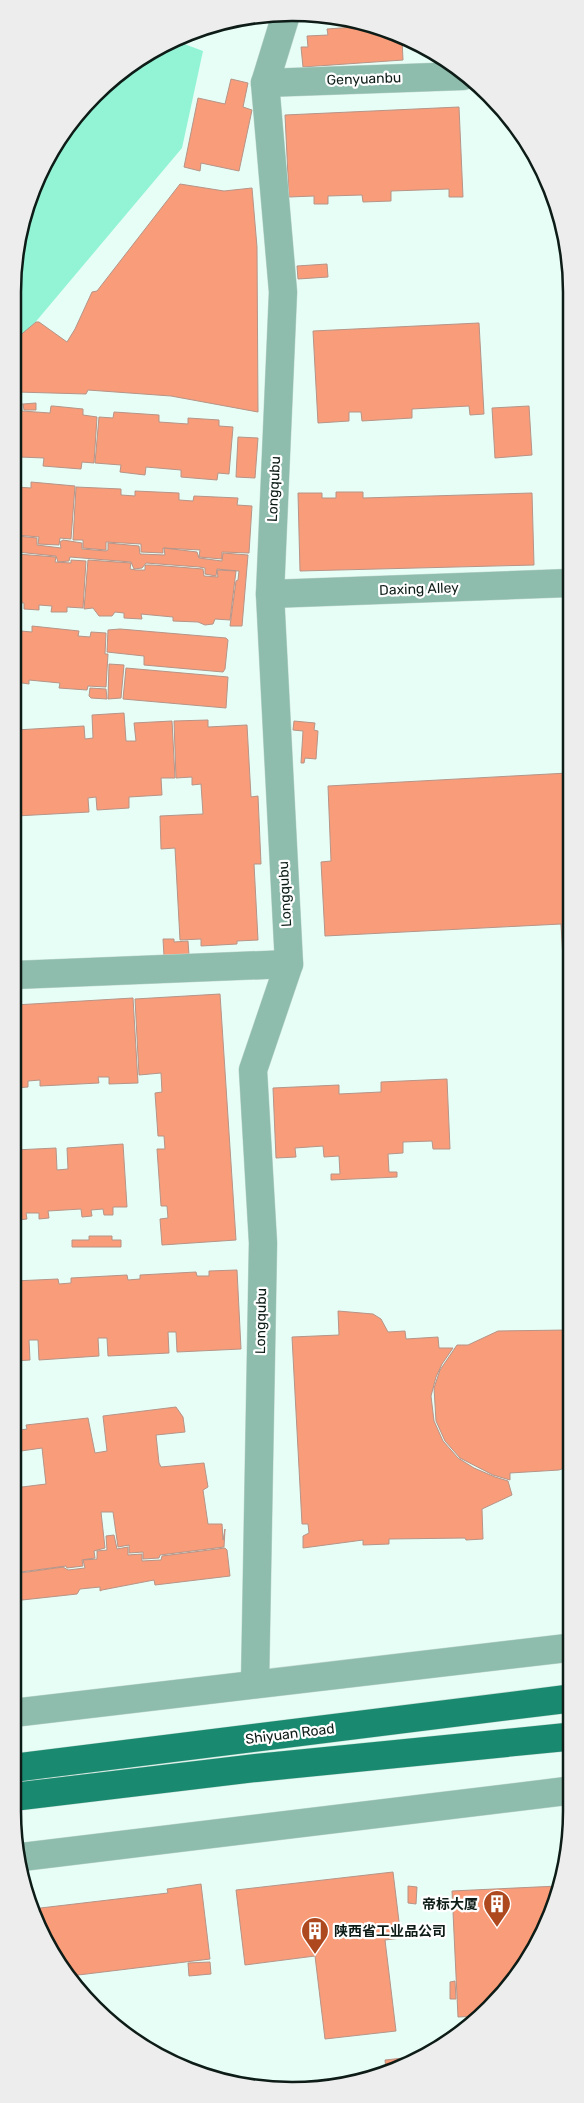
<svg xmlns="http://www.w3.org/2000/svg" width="584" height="2103" font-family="Rubik,'Noto Sans SC',sans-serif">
<rect width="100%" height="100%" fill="#e7fef6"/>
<path fill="#93f3d5" d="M179 42 203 51 182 148 17 344 18 238 59 137 136 60Z"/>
<g fill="#f99c7a" stroke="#b69487">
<path d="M368 26 402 39 403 60 303 67 301 47H308L307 36 328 35 327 29Z"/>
<path d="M231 79 248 83 243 107 252 110 239 171 201 163 200 171 184 167 198 98 225 104Z"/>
<path d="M459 107 463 197H449V189L391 191V201L363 202 362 195 328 196V204H314V196L289 197 285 115Z"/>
<path d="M180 184 224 191 252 188 257 247 258 412 171 396 88 390 86 394 17 392V338L36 322H39L67 342 75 329 92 292 97 291Z"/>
<path d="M327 264 328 277 298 279 297 266Z"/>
<path d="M479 323 484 414 470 415 469 406 412 409V418L362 421 361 412H349V421L318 423 313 331Z"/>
<path d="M17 403H22V411L50 413 51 406H53L83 409V415L97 417 94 463 82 462 81 469 43 466 44 458 20 457V464H17Z"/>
<path d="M36 403V410H24L23 404Z"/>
<path d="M529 406 532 455 495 458 492 408Z"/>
<path d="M114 412 159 415V422L188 424V418L219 420V426L233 427 229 474 218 473 217 480 181 477V470L146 467 145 475 120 472 121 465 95 463 99 417 113 418Z"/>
<path d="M238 437 258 438 255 478 236 477Z"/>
<path d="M31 482 75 486 71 539 60 538 59 545 38 544 39 537 17 535V487L31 488Z"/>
<path d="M76 487 121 489V495L135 496V491L179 493V500L193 501 194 496 238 498 237 505 252 506 249 553 222 552V559L199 557 200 550 163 548V553L141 552V544L106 542V550L83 548V540H73Z"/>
<path d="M336 492H363V498L532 493 534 565 300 571 298 493H322V498H336Z"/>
<path d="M17 536 37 538V545L61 548 60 542 63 540 82 543V549L106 551 108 550V543L139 546 140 554 165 555 164 548 197 552 199 558 222 561 223 553 248 555 242 626H230L236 581 238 580 239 571 217 569 216 576 205 574V568L199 567 146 563 142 568 134 569 131 562 70 557 69 561 58 562 56 556 17 552Z"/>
<path d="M17 554 56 557 55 562 71 563V560L86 561 83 608 67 607V612H51L52 606 39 605V610L24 609V603L17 602Z"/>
<path d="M88 560 131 563 130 569 136 570H145V565H152L203 569 204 576 218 577 217 570 236 571 230 620 215 619 213 624 205 625 198 622 173 621V617L141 614 142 619 124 618V613L115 612 112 616H99L93 608 84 609Z"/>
<path d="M17 625 21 626V631L32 632V626L79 631 78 636 90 637 91 632 106 633 105 654H108L106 687 88 686 87 690 59 688 60 683 29 680V684L16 682Z"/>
<path d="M120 629 226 638 228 640 225 669 223 672 144 665V656L107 652 108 630Z"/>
<path d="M109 664 124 665 121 698 108 699Z"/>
<path d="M126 668 228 677 226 708 123 699Z"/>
<path d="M90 688 106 689 107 699 91 698 89 696Z"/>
<path d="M124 713 126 741H136L134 723 172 721 175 778H161L162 795 129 797V808L97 810 96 797 88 798 89 812 16 816V730L84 726 85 739 93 738 92 715Z"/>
<path d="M208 720V727L247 725 251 797 258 796 261 864H254L258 940 237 941V944L201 946V939L180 940 175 848 161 849 160 816 203 814 201 784 192 785V777L176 778 174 721Z"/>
<path d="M294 721 315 723 314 730 318 731 316 759 305 758 304 763H301L303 731 293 730Z"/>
<path d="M568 773V1049L561 924 325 936 321 862 331 861 328 786Z"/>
<path d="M163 939H174V942L188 941 189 955 164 956Z"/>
<path d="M220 994 236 1240 162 1245 160 1219 168 1218 167 1206H161L157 1149H165L164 1136H158L155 1093 162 1092 161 1073 139 1075 135 999Z"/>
<path d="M133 998 138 1083 109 1084V1077H98L99 1083 40 1086V1080L28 1081V1087L15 1088V1005Z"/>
<path d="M447 1079 450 1149H433L432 1141 403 1142V1153L388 1154 389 1172H397V1177L331 1180V1174H340L339 1156 324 1157 323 1146 295 1148 296 1157 276 1158 273 1088 339 1085V1094L381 1092V1082Z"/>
<path d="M123 1144 127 1207H113V1215H104L103 1209 91 1210 92 1216 82 1217 81 1209 48 1211 49 1218 39 1219V1213H26L27 1219 18 1220 17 1212H15V1150L56 1148 57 1170 68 1169 67 1148Z"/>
<path d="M89 1236H112V1240H121V1247H72V1240H89Z"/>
<path d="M237 1270 241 1349 177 1352 176 1332H168L169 1353 108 1356 107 1338H98L99 1356 39 1360 38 1340H29L30 1360 14 1361V1281L58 1279 59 1284 71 1283V1278L127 1275 128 1280 140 1279V1275L196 1272 197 1276H209V1271Z"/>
<path d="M338 1311 373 1314 381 1319 388 1332 405 1331 406 1339 438 1337 439 1348H453L442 1364 436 1377 431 1396 434 1421 443 1441 458 1458 474 1468 495 1477 508 1481 512 1495 482 1509 483 1539 466 1540 465 1538 389 1539V1544L363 1545V1540L303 1548V1536L309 1533 308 1524H302L292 1337 339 1335Z"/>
<path d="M567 1330V1467L559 1470 510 1473V1480L493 1475 460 1458 445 1441 436 1421 434 1388 440 1370 457 1345H468L498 1331Z"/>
<path d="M176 1407 183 1417 185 1432 156 1435 159 1463 161 1467 204 1463 208 1487 203 1490 208 1524H222L223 1540 225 1529 224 1547 160 1555 159 1558 143 1559V1552L129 1553V1545L118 1547 113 1512H101L105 1548 94 1551 95 1558 82 1560 83 1566 67 1568 66 1566 13 1573V1539H15L14 1488 46 1484 42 1448 14 1452V1431L27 1429 26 1425 88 1418 95 1453 107 1451 103 1416Z"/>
<path d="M114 1535 117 1549 128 1547V1555L142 1554V1561L161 1560 162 1556 225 1548 227 1550 230 1576 155 1585 154 1580 102 1590 100 1591V1587L80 1589 77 1594 13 1601V1574L63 1567 68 1570 85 1568 83 1560 97 1559V1551L107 1550 106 1536Z"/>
<path d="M393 1872 401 1938 385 1940 396 2031 325 2039 315 1956 245 1965 236 1890Z"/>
<path d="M201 1884 210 1959 70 1976 34 1918 32 1909 168 1893 167 1889Z"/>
<path d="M408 1886 417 1887 416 1904 408 1903Z"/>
<path d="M558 1886 525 1966 478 2016 458 2017 452 1891Z"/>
<path d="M210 1962 211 1974 189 1976 188 1963Z"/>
<path d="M455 1981 456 1999H450V1982Z"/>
<path d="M413 2057 386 2070 385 2060Z"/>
</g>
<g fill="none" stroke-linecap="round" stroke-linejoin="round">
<defs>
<g id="minor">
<path d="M265 83 463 76"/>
<path d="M270 594 569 583"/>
<path d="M15 975 289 964"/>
<path d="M255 1684 263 1243 253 1070 289 964 270 594 283 292 265 83 285 18"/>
<path d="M13 1713 567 1648"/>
<path d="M22 1857 566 1791"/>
</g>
<g id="major">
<path d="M13 1768 566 1699"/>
<path d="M13 1797 256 1768 566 1737"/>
</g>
</defs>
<use href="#minor" stroke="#c4dad2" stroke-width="29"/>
<use href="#major" stroke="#c4dad2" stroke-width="29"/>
<use href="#minor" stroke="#8ebdad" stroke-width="28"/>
<use href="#major" stroke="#19896f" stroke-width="28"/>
</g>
<defs>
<symbol id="building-pin" viewBox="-11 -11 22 30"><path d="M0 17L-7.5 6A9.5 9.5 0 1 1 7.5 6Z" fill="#ae481e" stroke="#fff"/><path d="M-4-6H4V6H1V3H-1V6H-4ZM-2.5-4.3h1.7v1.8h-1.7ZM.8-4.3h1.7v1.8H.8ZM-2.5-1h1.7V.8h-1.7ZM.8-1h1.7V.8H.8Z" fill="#fff"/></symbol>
</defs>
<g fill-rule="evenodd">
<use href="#building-pin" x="481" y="1888" width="32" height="43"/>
<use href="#building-pin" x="299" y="1915" width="32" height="43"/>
</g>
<g text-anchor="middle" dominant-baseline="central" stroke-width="4.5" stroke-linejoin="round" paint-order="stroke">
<g font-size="14" fill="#0d1c17" stroke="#fff">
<text transform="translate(364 79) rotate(-2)">Genyuanbu</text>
<text transform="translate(274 489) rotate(-87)">Longqubu</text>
<text transform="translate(419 589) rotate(-2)">Daxing Alley</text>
<text transform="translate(285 894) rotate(-93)">Longqubu</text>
<text transform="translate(261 1321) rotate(-89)">Longqubu</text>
<text transform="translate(290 1734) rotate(-7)">Shiyuan Road</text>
</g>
<g font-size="14" font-weight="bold" fill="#0d1c17" stroke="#fff" text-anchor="end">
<text x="478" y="1904">帝标大厦</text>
<text x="334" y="1931" text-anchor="start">陕西省工业品公司</text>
</g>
</g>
<path d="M0 0H584V2103H0ZM292 21H292A271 271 0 0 1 563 292V1811A271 271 0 0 1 292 2082H292A271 271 0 0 1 21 1811V292A271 271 0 0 1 292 21Z" fill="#ecedec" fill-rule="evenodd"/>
<path fill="none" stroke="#0d1c17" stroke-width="2.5" d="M292 21H292A271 271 0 0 1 563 292V1811A271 271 0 0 1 292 2082H292A271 271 0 0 1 21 1811V292A271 271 0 0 1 292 21Z"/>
</svg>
